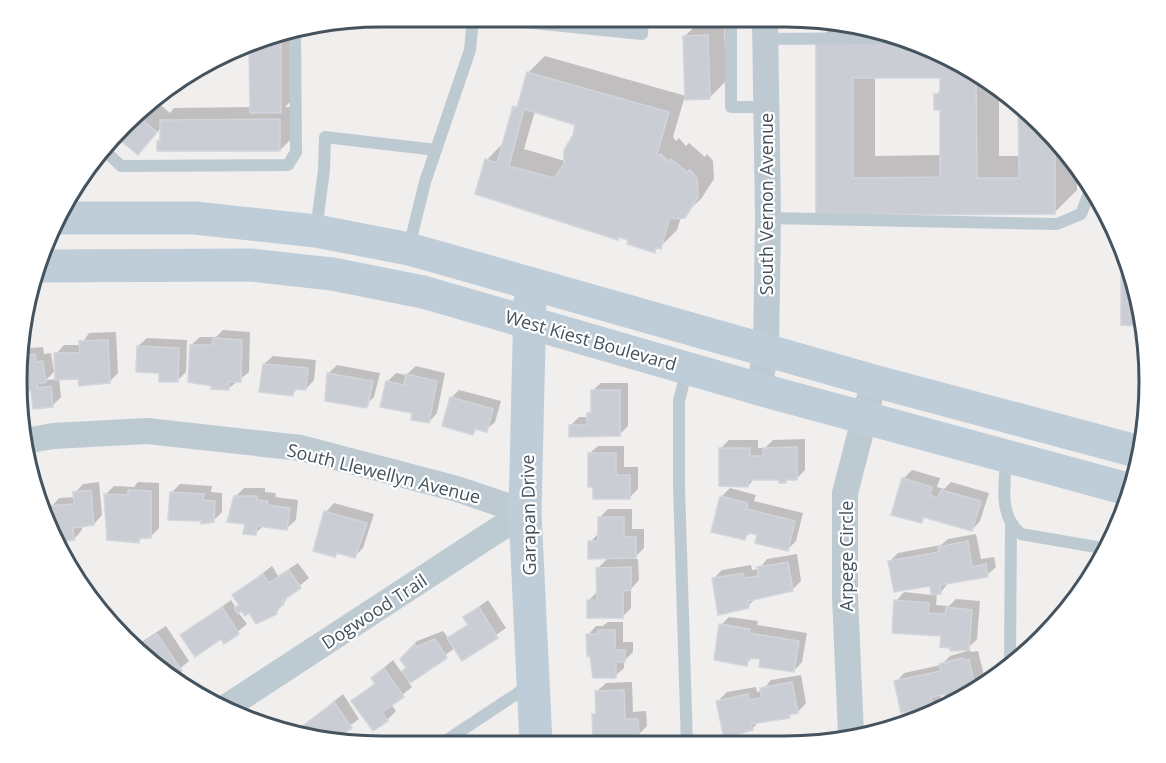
<svg xmlns="http://www.w3.org/2000/svg" width="1166" height="763" font-family="'Open Sans',sans-serif">
<rect width="100%" height="100%" fill="#f1eeee"/>
<g fill="#0003" fill-rule="evenodd">
<path d="M686 19H724L726 81 709 98 684 99 673 137 676 141 679 138 686 146 689 143 705 157 707 154 713 161 714 179 701 199 681 217 677 230 660 247 654 251 630 239 487 160 503 143 529 72 545 56 686 96 685 36 697 24H686ZM535 111 577 124 565 161 524 149Z"/>
<path d="M838 21 946 54 999 89V156H1020V103L1025 107 1077 175V190L1054 213H818L817 42ZM941 76V89L936 95 941 109 942 155 875 156V77Z"/>
<path d="M293 31V99L285 107H292L293 137 280 150 161 151 158 141 162 138 161 128 138 153 117 136 155 100 170 113 174 108 251 107V42L265 36Z"/>
<path d="M223 330 250 332 249 372 228 389 213 385 191 345 200 337H216Z"/>
<path d="M116 332 118 373 109 382 80 377 59 378 61 397 52 406 32 388 27 393 21 394 18 361H21L20 357 29 348 43 347 44 354 51 353 54 372 46 380 57 379 56 354 64 345H81L89 333Z"/>
<path d="M147 338 187 340 186 372 177 381 160 372 138 346Z"/>
<path d="M273 356 316 360 314 380 306 389 298 388 292 394 264 364Z"/>
<path d="M337 365 380 373 374 397 365 406 326 387 328 374Z"/>
<path d="M416 366 445 373 437 413 429 422 414 412 387 382 396 373 406 375Z"/>
<path d="M601 383H628V426L619 435 570 426 579 417H588L593 409 592 391Z"/>
<path d="M459 390 501 401 495 422 486 430 478 428 473 433 451 398Z"/>
<path d="M805 439V470L796 479 781 481V478H755L748 486 720 449 729 440H758V448H765L773 440Z"/>
<path d="M598 446H624V467H638V489L630 497 589 454Z"/>
<path d="M912 470 940 478 937 487 944 489 951 482 989 493 980 521 972 530 926 516 921 522 903 479Z"/>
<path d="M99 482 102 515 94 524 82 525V530L74 539 51 507 59 498 75 497V493L83 484Z"/>
<path d="M138 482 159 483V528L150 537 144 536 139 541 105 520V495L114 486 134 487Z"/>
<path d="M180 484 212 486 211 492 222 493V512L213 521 171 493Z"/>
<path d="M244 488H265V492L276 493 275 497 298 500 296 520 287 528 264 525 255 534 247 523 235 497Z"/>
<path d="M730 488 756 495 754 501 803 513 796 541 787 550 759 534 751 532 745 538 721 497Z"/>
<path d="M44 496 49 515 46 518 38 497Z"/>
<path d="M334 503 374 514 363 548 355 556 338 552 335 555 326 512Z"/>
<path d="M608 509H632V529H644V548L633 559H638L639 580 631 589V608L623 616 588 601 597 592 598 568 609 557 590 542 598 534 599 518Z"/>
<path d="M976 534 981 559 994 557 996 567 987 575 949 582 941 592 937 593 936 605 949 606 956 599 980 601 977 639 968 648 943 635 896 601 904 592 932 595 931 585 890 561 898 553 941 545 948 539Z"/>
<path d="M797 554 801 581 792 590 757 597 748 606 713 579 722 570 751 565 752 570 759 569 767 559Z"/>
<path d="M298 563 309 578 291 593 276 613 242 609 238 612 247 624 225 642 221 637 182 636 231 600 236 608 240 604 234 595 272 566 278 576Z"/>
<path d="M488 600 506 628 462 659 455 648 408 682 412 687 391 704 396 711 387 720 353 701 376 683 372 678 393 660 402 673 407 667 409 649 417 641 443 631 449 639 469 623 465 617Z"/>
<path d="M729 617 758 621 757 625 807 633 802 662 794 671 761 658 753 657 746 664 721 625Z"/>
<path d="M608 622H623V642H633V652L624 661V668L615 676 588 635 596 626H603Z"/>
<path d="M166 626 189 661 171 676 141 656 134 647Z"/>
<path d="M970 650 971 652 978 651 985 679 959 699 946 693 940 694 941 697 932 705 896 682 904 673 941 665 950 656Z"/>
<path d="M801 675 806 703 798 712 782 718 760 720 752 729 718 701 727 692 756 687 757 692 762 691 771 680Z"/>
<path d="M632 682 633 712 646 711 647 726 638 735 594 715 598 710 597 691 606 683Z"/>
<path d="M343 694 359 719 328 742 304 734 300 729Z"/>
<path d="M932 713 896 722 905 714Z"/>
<path d="M733 738 762 740 761 745H726Z"/>
<path d="M639 741V745H595L597 743Z"/>
</g>
<g fill="#caced4" stroke="#d2d5db" stroke-width="1.5" fill-rule="evenodd">
<rect x="684" y="19" width="24" height="7"/>
<path d="M281 33V113H250L249 43 265 36Z"/>
<path d="M708 35 710 99 685 100 683 36Z"/>
<path d="M816 41H902L946 54 980 77H976L977 178H1019L1018 102 1025 107 1055 146V214L816 215ZM853 78H940V94H934V110H940V177L853 178Z"/>
<path d="M527 72 669 112 657 154 659 156 661 154 669 162 671 159 687 172 690 170 697 178 698 197 685 218 674 219 673 217 669 220 661 249 656 247 655 253 627 244 628 240 619 237 618 240 475 194 485 159 497 163 513 106 517 108ZM524 109 575 125 573 135 564 150V164L554 178 509 166Z"/>
<path d="M138 116 157 132 138 155 116 137Z"/>
<path d="M280 119V151H157V141H160V120Z"/>
<path d="M1121 276H1127L1140 326 1121 325Z"/>
<path d="M213 338 242 340 241 382H229V390L211 389 212 386 188 382 190 345H212Z"/>
<path d="M108 340 110 383 79 386 78 379 55 380 54 353H80L79 341Z"/>
<path d="M137 346 179 348 178 382H159V373L136 372Z"/>
<path d="M35 354 36 362 43 361 46 382 37 384 38 388 51 386 53 407 33 409 31 390 27 391V395L21 396 19 356Z"/>
<path d="M263 364 308 368 306 390 294 389 293 396 259 392Z"/>
<path d="M327 373 373 381 368 405 366 408 325 401Z"/>
<path d="M406 374 437 381 429 423 411 420 412 413 380 407 386 381 404 385Z"/>
<path d="M591 390H620V436L569 437V425H587V413H591Z"/>
<path d="M450 397 493 409 487 432 475 429 473 435 442 426Z"/>
<path d="M797 447V480H786V483H779V480H748V487L719 486V448H750V456H763V448Z"/>
<path d="M588 453H616V475H630V499H593V487H588Z"/>
<path d="M902 478 932 487 930 495 938 498 941 490 981 501 972 531 923 517 922 523 891 515Z"/>
<path d="M91 490 94 525 73 528 74 540 56 542 52 531 49 506 74 504 73 492Z"/>
<path d="M128 490 151 491V538H139V543L107 540 104 494 128 495Z"/>
<path d="M170 492 204 494 203 500 215 501 214 522 201 524V521L168 520Z"/>
<path d="M234 496H257V500L268 501 267 505 290 508 287 530 257 526 256 535 243 534 245 524 227 522Z"/>
<path d="M720 496 748 503 747 509 795 521 788 551 755 543 757 535 747 532 745 540 711 532Z"/>
<path d="M324 511 367 523 355 558 337 553 335 557 313 551Z"/>
<path d="M598 517H624V537H636V558L588 559V541H598Z"/>
<path d="M968 541 972 567 986 564 988 577 940 585 941 594 931 595 930 586 894 592 888 561 939 552 938 547Z"/>
<path d="M788 562 793 591 748 601 749 608 718 615 712 578 743 573 744 578 758 576 757 567Z"/>
<path d="M631 567V590L623 591V618H587V600H597L596 568Z"/>
<path d="M289 570 301 588 282 601 284 604 275 611 277 614 256 624 249 613 245 616 241 611 238 614 234 608 239 605 232 595 263 574 269 583Z"/>
<path d="M894 600 929 603 928 613 945 614 946 607 972 610 969 650 950 651V648L940 647 941 636 892 633Z"/>
<path d="M222 607 239 634 224 644 221 639 195 657 180 635Z"/>
<path d="M479 607 498 638 462 661 447 638 468 625 463 617Z"/>
<path d="M719 624 750 629 749 633 799 641 794 672 759 667 760 659 748 658 747 666 714 660Z"/>
<path d="M598 630H615V650H625V662H616V678H593L590 656H587L586 634H598Z"/>
<path d="M157 634 182 671 172 677 141 656 135 648Z"/>
<path d="M435 639 447 658 410 683 402 671 406 668 400 659 415 644 416 647Z"/>
<path d="M962 658 963 660 969 659 975 687 956 701 946 703 945 694 931 697 933 707 901 713 894 681 941 671 939 664Z"/>
<path d="M384 668 404 697 382 712 388 721 373 731 351 701 375 684 371 678Z"/>
<path d="M792 682 798 713 789 715 790 718 751 724 753 730 724 738 716 701 748 694 749 700 762 698 760 688Z"/>
<path d="M624 690 625 719H638L639 737 593 738 592 714H596L595 691Z"/>
<path d="M334 702 352 728 330 742 302 734 299 729Z"/>
</g>
<g fill="none" stroke-linecap="round" stroke-linejoin="round">
<g stroke="#becad2" stroke-width="12">
<path d="M473 17 642 34 643 18"/>
<path d="M731 19V107H766"/>
<path d="M765 39 893 38"/>
<path d="M103 149 121 166 288 165 296 152 295 31"/>
<path d="M768 218 1057 224 1081 214 1090 191"/>
<path d="M316 230 324 170 325 137 436 150"/>
<path d="M409 247 425 182 470 50 473 17"/>
<path d="M1006 458C1005 484 998 516 1021 534L1102 548"/>
<path d="M1010 659 1011 526"/>
<path d="M441 744 530 685"/>
<path d="M687 745 679 487V401L687 369"/>
</g>
<g stroke="#becad2" stroke-width="26">
<path d="M759 389 766 350 768 218 765 19"/>
<path d="M25 441 53 436 147 431 301 448 457 489 525 512"/>
<path d="M222 710 525 512"/>
<path d="M851 734 845 597V493L874 381"/>
</g>
<g stroke="#bfcdd9" stroke-width="33">
<path d="M58 218H195L316 231 409 249 874 381 1136 451"/>
<path d="M39 266 251 265 332 274 423 292 759 389 1131 490"/>
<path d="M530 302 525 512 536 744"/>
</g>
</g>
<g text-anchor="middle" dominant-baseline="central" stroke-width="4.5" stroke-linejoin="round" paint-order="stroke">
<g font-size="18" fill="#45535e" stroke="#fff">
<text transform="translate(766 204) rotate(-90)">South Vernon Avenue</text>
<text transform="translate(591 340) rotate(16)">West Kiest Boulevard</text>
<text transform="translate(384 473) rotate(14)">South Llewellyn Avenue</text>
<text transform="translate(528 515) rotate(-91)">Garapan Drive</text>
<text transform="translate(846 556) rotate(-90)">Arpege Circle</text>
<text transform="translate(374 611) rotate(-33)">Dogwood Trail</text>
</g>
</g>
<path d="M0 0H1166V763H0ZM381 27H785A354 354 0 0 1 1139 381V382A354 354 0 0 1 785 736H381A354 354 0 0 1 27 382V381A354 354 0 0 1 381 27Z" fill="#fff" fill-rule="evenodd"/>
<path fill="none" stroke="#45535e" stroke-width="3" d="M381 27H785A354 354 0 0 1 1139 381V382A354 354 0 0 1 785 736H381A354 354 0 0 1 27 382V381A354 354 0 0 1 381 27Z"/>
</svg>
